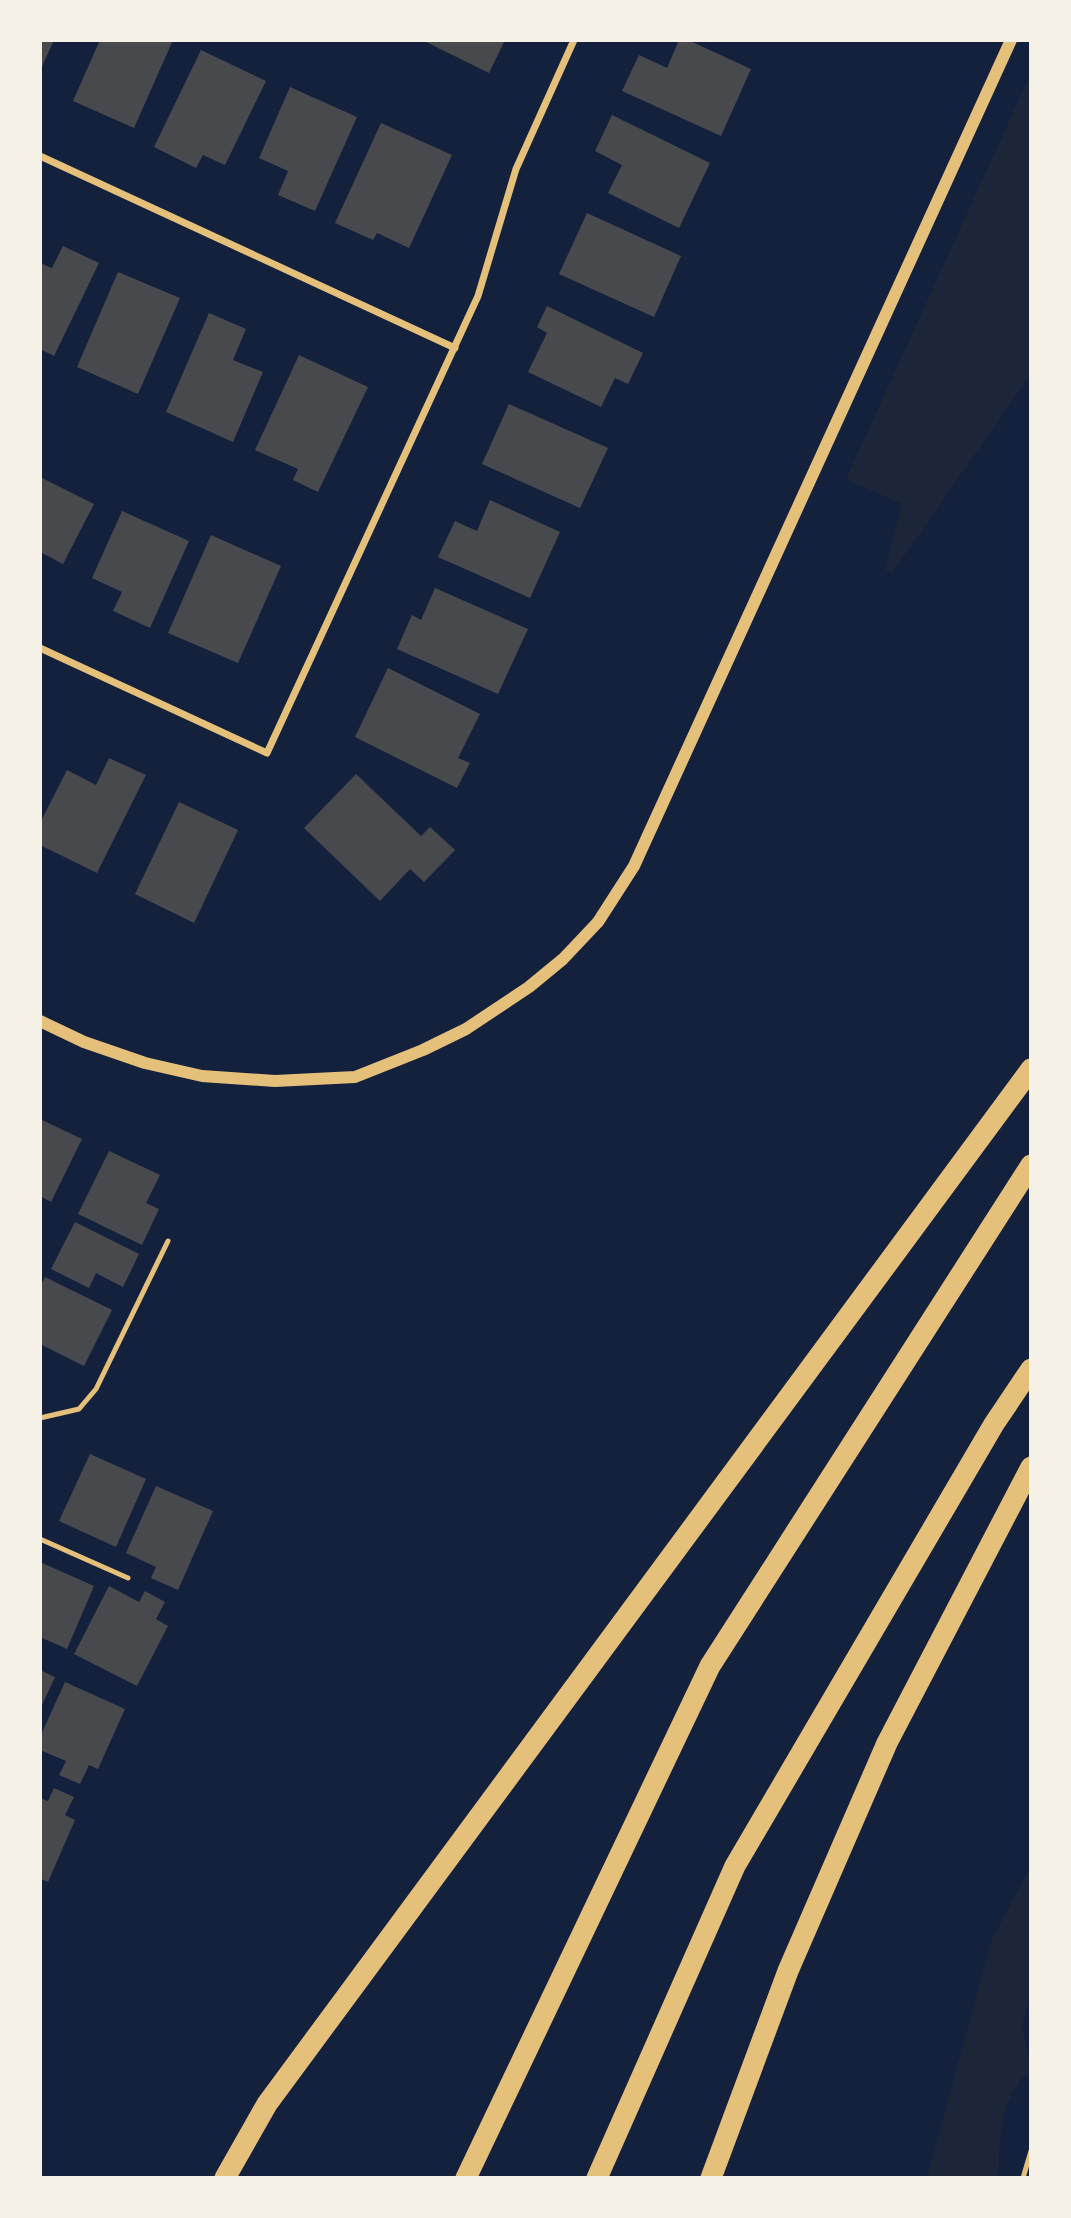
<svg xmlns="http://www.w3.org/2000/svg" width="1071" height="2218" font-family="'Nunito Sans',sans-serif">
<rect width="100%" height="100%" fill="#14213d"/>
<g fill="#1d2539">
<path d="M1031 73V374L892 573 885 569 902 504 846 479Z"/>
<path d="M1031 1865V1993L1022 2026 1031 2069C1001 2098 999 2130 999 2170L997 2178H927L992 1939Z"/>
</g>
<g fill="#48494c">
<path d="M40 40H54L40 71Z"/>
<path d="M100 40H173L134 128 73 101Z"/>
<path d="M427 40H505L489 73 426 42Z"/>
<path d="M679 40H688L751 69 721 136 622 91 639 55 667 68Z"/>
<path d="M201 50 266 81 225 165 203 155 196 168 154 147Z"/>
<path d="M290 87 357 117 315 211 278 195 288 171 259 158Z"/>
<path d="M612 115 710 163 679 228 608 193 622 165 595 151Z"/>
<path d="M381 123 452 155 409 248 377 233 373 240 335 223Z"/>
<path d="M587 213 681 256 654 317 559 274Z"/>
<path d="M63 246 99 263 54 356 40 349V263L52 268Z"/>
<path d="M118 272 180 298 138 394 77 367Z"/>
<path d="M547 306 643 353 628 384 615 378 601 407 528 372 547 333 537 327Z"/>
<path d="M209 313 246 329 233 360 263 372 233 442 166 412Z"/>
<path d="M299 355 368 387 318 492 293 480 298 469 255 450Z"/>
<path d="M509 404 608 448 580 508 482 464Z"/>
<path d="M40 477 94 504 63 564 40 552Z"/>
<path d="M490 500 560 532 530 598 438 557 455 521 477 531Z"/>
<path d="M122 511 189 541 150 628 113 611 122 592 92 578Z"/>
<path d="M211 535 281 566 238 663 168 633Z"/>
<path d="M435 588 528 629 498 694 397 649 412 615 421 620Z"/>
<path d="M388 668 480 714 458 758 470 763 457 788 355 737Z"/>
<path d="M109 758 146 775 97 873 40 845V823L67 770 96 785Z"/>
<path d="M356 774 421 836 430 827 455 850 424 882 410 869 380 901 304 828Z"/>
<path d="M179 802 238 830 194 923 135 894Z"/>
<path d="M40 1119 82 1139 51 1202 40 1196Z"/>
<path d="M109 1151 160 1175 146 1203 159 1209 142 1245 78 1214Z"/>
<path d="M75 1222 139 1254 123 1287 96 1273 89 1288 51 1269Z"/>
<path d="M45 1277 112 1310 84 1366 40 1344V1287Z"/>
<path d="M90 1454 146 1479 116 1547 59 1521Z"/>
<path d="M156 1486 213 1511 178 1590 151 1578 156 1567 126 1553Z"/>
<path d="M40 1562 94 1586 67 1649 40 1637Z"/>
<path d="M109 1586 139 1602 145 1591 165 1602 156 1619 168 1626 137 1686 74 1654Z"/>
<path d="M40 1670 55 1677 40 1709Z"/>
<path d="M65 1682 125 1709 98 1769 89 1765 80 1784 59 1775 66 1761 40 1750V1737Z"/>
<path d="M54 1788 74 1797 65 1815 75 1820 48 1882 40 1879V1798L48 1801Z"/>
</g>
<g fill="none" stroke-linecap="round" stroke-linejoin="round">
<g stroke="#e5c07b" stroke-width="5">
<path d="M40 1418 79 1409 96 1389 168 1241"/>
<path d="M40 1539 128 1578"/>
<path d="M1023 2178 1031 2151"/>
</g>
<g stroke="#e5c07b" stroke-width="7">
<path d="M40 156 455 348"/>
<path d="M40 648 267 753 478 296 516 169 574 40"/>
</g>
<path stroke="#e5c07b" stroke-width="12" d="M40 1021 84 1042 145 1063 202 1076 275 1081 355 1077 423 1050 466 1029 529 987 563 959 598 922 634 866 1011 40"/>
<g stroke="#e5c07b" stroke-width="21">
<path d="M225 2178 267 2104 1031 1069"/>
<path d="M466 2178 710 1666 1031 1165"/>
<path d="M597 2178 735 1866 994 1424 1031 1369"/>
<path d="M711 2178 788 1971 887 1743 1031 1467"/>
</g>
</g>
<rect width="1071" height="2218" fill="none" stroke="#f6f1e7" stroke-width="84"/>
</svg>
